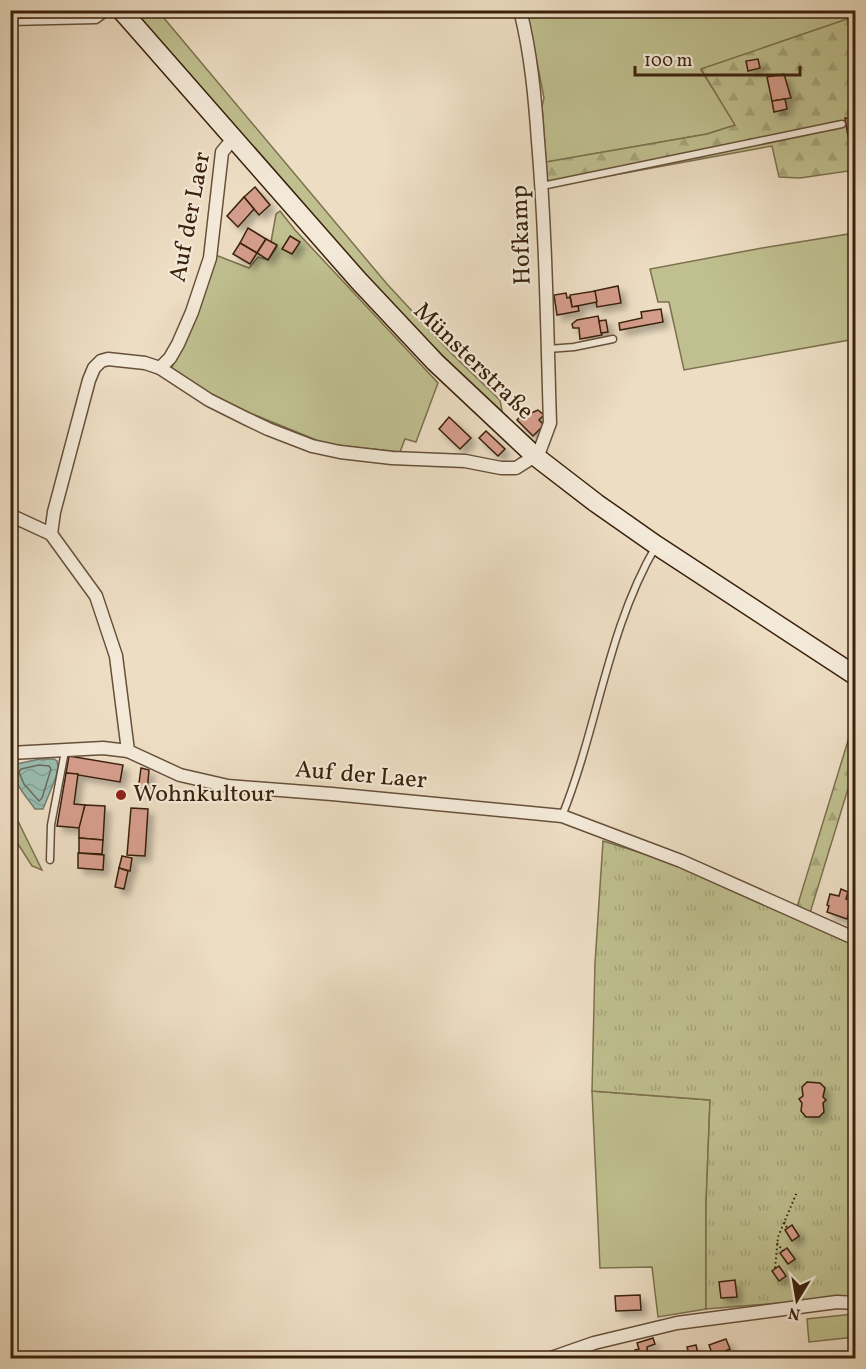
<svg xmlns="http://www.w3.org/2000/svg" width="866" height="1369" font-family="Vollkorn,serif">
<defs>
<pattern id="forest-firs" width="22" height="20" patternUnits="userSpaceOnUse" patternTransform="scale(1.5)"><rect width="22" height="20" fill="#bfbf8f"/><path d="M5 1l3.5 6h-7zM16 11l3.5 6h-7z" fill="#a5a47a"/></pattern>
<pattern id="park-tufts" width="24" height="20" patternUnits="userSpaceOnUse" patternTransform="scale(1.5)"><rect width="24" height="20" fill="#bfbf8f"/><path d="M3 7l-1-3M5 7V3M7 7l1-3M15 17l-1-3M17 17v-4M19 17l1-3" fill="none" stroke="#a5a47a"/></pattern>
<pattern id="water-waves" width="16" height="10" patternUnits="userSpaceOnUse" patternTransform="scale(1.5)"><rect width="16" height="10" fill="#9abcb0"/><path d="M0 5q4-4 8 0t8 0" fill="none" stroke="#85a196"/></pattern>
<filter id="shadow"><feDropShadow dx="5.5" dy="5.5" stdDeviation="3" flood-color="#0004"/></filter>
</defs>
<rect width="100%" height="100%" fill="#edddc3"/>
<filter id="stains"><feTurbulence type="fractalNoise" baseFrequency=".00333" numOctaves="4"/><feColorMatrix values="0 0 0 0 .2 0 0 0 0 .09 0 0 0 0 .02 0 0 0 .5 -.17"/></filter>
<radialGradient id="worn" r=".72"><stop offset=".6" stop-color="#630" stop-opacity="0"/><stop offset="1" stop-color="#630" stop-opacity=".3"/></radialGradient>
<g fill="#bfbf8f" stroke="#7c704d" stroke-width="1.5">
<path d="M848 10 851 18 701 70 736 125 707 134 546 162 542 106 544 98 527 11Z"/>
<path d="M132 11H158L387 284 451 353 500 400 503 416 395 308Z"/>
<path d="M280 211 295 230 438 383 416 442 405 439 400 452 326 444 223 402 171 370 196 311 213 254 249 268 258 257 268 260 277 247 271 242 276 214Z"/>
<path d="M855 233V339L684 370 669 302H658L650 269 762 248Z"/>
<path d="M10 794 15 815 42 870 32 866 11 833Z"/>
<path d="M592 1091 710 1100 706 1204V1309L658 1317 652 1267 600 1268Z"/>
<path d="M853 1314 855 1337 809 1342 807 1319Z"/>
</g>
<g fill="url(#forest-firs)" stroke="#7c704d" stroke-width="1.5">
<path d="M848 11H855V202L848 171 800 178 779 177 772 146 548 187 546 162 707 134 735 125 701 69 850 18Z"/>
<path d="M855 718V766L810 913 797 907Z"/>
</g>
<path fill="url(#park-tufts)" stroke="#7c704d" stroke-width="1.5" d="M603 841 674 863 855 944V1297L706 1309V1205L710 1100 592 1091 595 963Z"/>
<path fill="url(#water-waves)" stroke="#747e6e" stroke-width="1.5" d="M40 759H54L57 761 58 767 56 777 43 809H35C25 795 13 783 12 765Z"/>
<g fill="none" stroke-linecap="round" stroke-linejoin="round">
<path stroke="#6a6e5e" stroke-width="1.5" d="M39 765 49 766 51 769 42 798 39 801 24 784 19 772 21 769Z"/>
</g>
<g fill="#d49c8a" stroke="#3a210b" stroke-width="1.5" filter="url(#shadow)">
<path d="M758 59 760 68 748 71 746 61Z"/>
<path d="M784 74 791 98 772 101 767 77Z"/>
<path d="M785 99 787 109 774 112 772 101Z"/>
<path d="M845 118 856 119V135L848 136Z"/>
<path d="M255 187 270 205 259 215 244 197Z"/>
<path d="M244 197 254 209 238 227 227 216Z"/>
<path d="M248 228 266 239 257 253 240 243Z"/>
<path d="M290 236 300 242 292 254 282 249Z"/>
<path d="M266 239 277 245 268 260 257 253Z"/>
<path d="M240 243 257 253 250 264 233 254Z"/>
<path d="M618 286 621 303 597 307 594 291Z"/>
<path d="M595 291 597 302 572 307 570 295Z"/>
<path d="M566 293 567 298 570 297 572 307 578 306 579 311 557 315 554 295Z"/>
<path d="M661 309 663 322 620 330 619 323 642 318 641 312Z"/>
<path d="M598 316 602 335 580 339 579 328H573L572 324 577 320Z"/>
<path d="M606 320 608 332 601 333 599 321Z"/>
<path d="M527 409 531 413 538 410 544 415 539 420 544 425 533 436 517 420Z"/>
<path d="M449 417 471 438 460 449 439 429Z"/>
<path d="M486 431 505 449 498 456 479 438Z"/>
<path d="M69 756 123 765 120 782 66 773Z"/>
<path d="M141 768 149 770 147 792 138 791Z"/>
<path d="M66 773 78 774 74 804 85 805 80 828 57 826Z"/>
<path d="M85 805 105 806 103 840 79 838V828Z"/>
<path d="M131 808 148 809 145 856 127 855Z"/>
<path d="M79 838 103 840 102 854 79 853Z"/>
<path d="M78 853 104 855 103 870 78 868Z"/>
<path d="M122 856 132 858 130 871 119 868Z"/>
<path d="M119 868 128 871 124 889 115 887Z"/>
<path d="M841 889 848 892 846 899 852 901 847 919 827 912 829 906 827 905 830 894 839 896Z"/>
<path d="M807 1082 820 1083 825 1088 823 1097 826 1100 823 1103 824 1112 819 1117H806L801 1111 802 1103 799 1099 803 1096 802 1087Z"/>
<path d="M792 1225 799 1236 792 1241 785 1230Z"/>
<path d="M787 1248 795 1259 788 1264 780 1253Z"/>
<path d="M779 1266 786 1276 779 1281 772 1271Z"/>
<path d="M735 1280 737 1297 721 1298 719 1282Z"/>
<path d="M640 1295 641 1310 616 1311 615 1296Z"/>
<path d="M653 1338 655 1344 647 1347 648 1356 642 1358 641 1356 637 1357 635 1350 639 1349 637 1343Z"/>
<path d="M726 1339 730 1349 713 1356 709 1345Z"/>
<path d="M696 1345 699 1358H690L687 1347Z"/>
</g>
<g fill="none" stroke-linecap="round" stroke-linejoin="round">
<defs>
<g id="lane">
<path d="M10 22 96 20 110 10"/>
<path d="M542 186 842 124"/>
<path d="M548 349 574 347 613 339"/>
<path d="M562 816C598 727 607 630 656 546"/>
<path d="M50 860 51 825 65 751"/>
</g>
<g id="street">
<path d="M160 368 170 358 178 344 192 312 210 258 222 152 233 139"/>
<path d="M10 515 51 534 96 596 116 656 128 751 180 775 228 786 332 794 562 816 681 861 856 939"/>
<path d="M51 534 54 512 89 380 94 368 101 361 108 359 145 363 160 368 209 400 245 418 268 429 312 446 340 452 392 458 465 461 501 468H516L535 456 540 450 550 423C547 329 546 235 538 141 535 98 531 53 520 10"/>
<path d="M10 753 103 748 128 751"/>
<path d="M551 1358 594 1343 677 1323 837 1302 856 1303"/>
</g>
<path id="secondary" d="M121 10 358 280 435 362 535 456 596 503 656 545 856 676"/>
</defs>
<use href="#lane" stroke="#675039" stroke-width="9"/>
<use href="#street" stroke="#675039" stroke-width="15"/>
<use href="#secondary" stroke="#3a210b" stroke-width="21"/>
<g stroke="#3a210b" stroke-width="2" stroke-dasharray="1.5 3" stroke-linecap="butt">
<path d="M784 1222 787 1228"/>
<path d="M777 1243 783 1251"/>
<path d="M775 1268 778 1237 797 1192"/>
</g>
<use href="#lane" stroke="#f3e9d8" stroke-width="6"/>
<use href="#street" stroke="#f3e9d8" stroke-width="12"/>
<use href="#secondary" stroke="#f3e9d8" stroke-width="18"/>
</g>
<circle fill="#8f2418" stroke="#f3e9d8" stroke-width="2" cx="121" cy="795" r="6"/>
<g text-anchor="middle" dominant-baseline="central" stroke-width="4.5" stroke-linejoin="round" paint-order="stroke">
<g font-size="24" fill="#3a210b" stroke="#f3e9d8">
<text transform="translate(191 217) rotate(-79)">Auf der Laer</text>
<text transform="translate(522 235) rotate(-92)">Hofkamp</text>
<text transform="translate(473 362) rotate(44)">Münsterstraße</text>
<text transform="translate(361 776) rotate(5)">Auf der Laer</text>
</g>
<g font-size="24" fill="#3a210b" stroke="#f3e9d8" text-anchor="start">
<text x="133" y="795">Wohnkultour</text>
</g>
</g>
<rect width="866" height="1369" fill="none" stroke="#edddc3" stroke-width="36"/>
<rect x="12" y="12" width="842" height="1345" fill="none" stroke="#3a210b" stroke-width="3"/>
<rect x="18" y="18" width="830" height="1333" fill="none" stroke="#3a210b" stroke-width="1.5"/>
<g transform="translate(797 1300) rotate(191)" stroke="#f3e9d8" stroke-width="4.5" paint-order="stroke">
<path d="M0-4.5L10 22L0 15L-10 22Z" fill="#3a210b"/>
<text y="-9" font-size="16" font-weight="bold" text-anchor="middle" fill="#3a210b">N</text>
</g>
<path d="M635 66v9h165v-9" fill="none" stroke="#3a210b" stroke-width="3"/>
<text x="644" y="66" font-size="18" fill="#3a210b" stroke="#f3e9d8" stroke-width="4.5" paint-order="stroke">100 m</text>
<rect width="100%" height="100%" filter="url(#stains)"/>
<rect width="100%" height="100%" fill="url(#worn)"/>
</svg>
